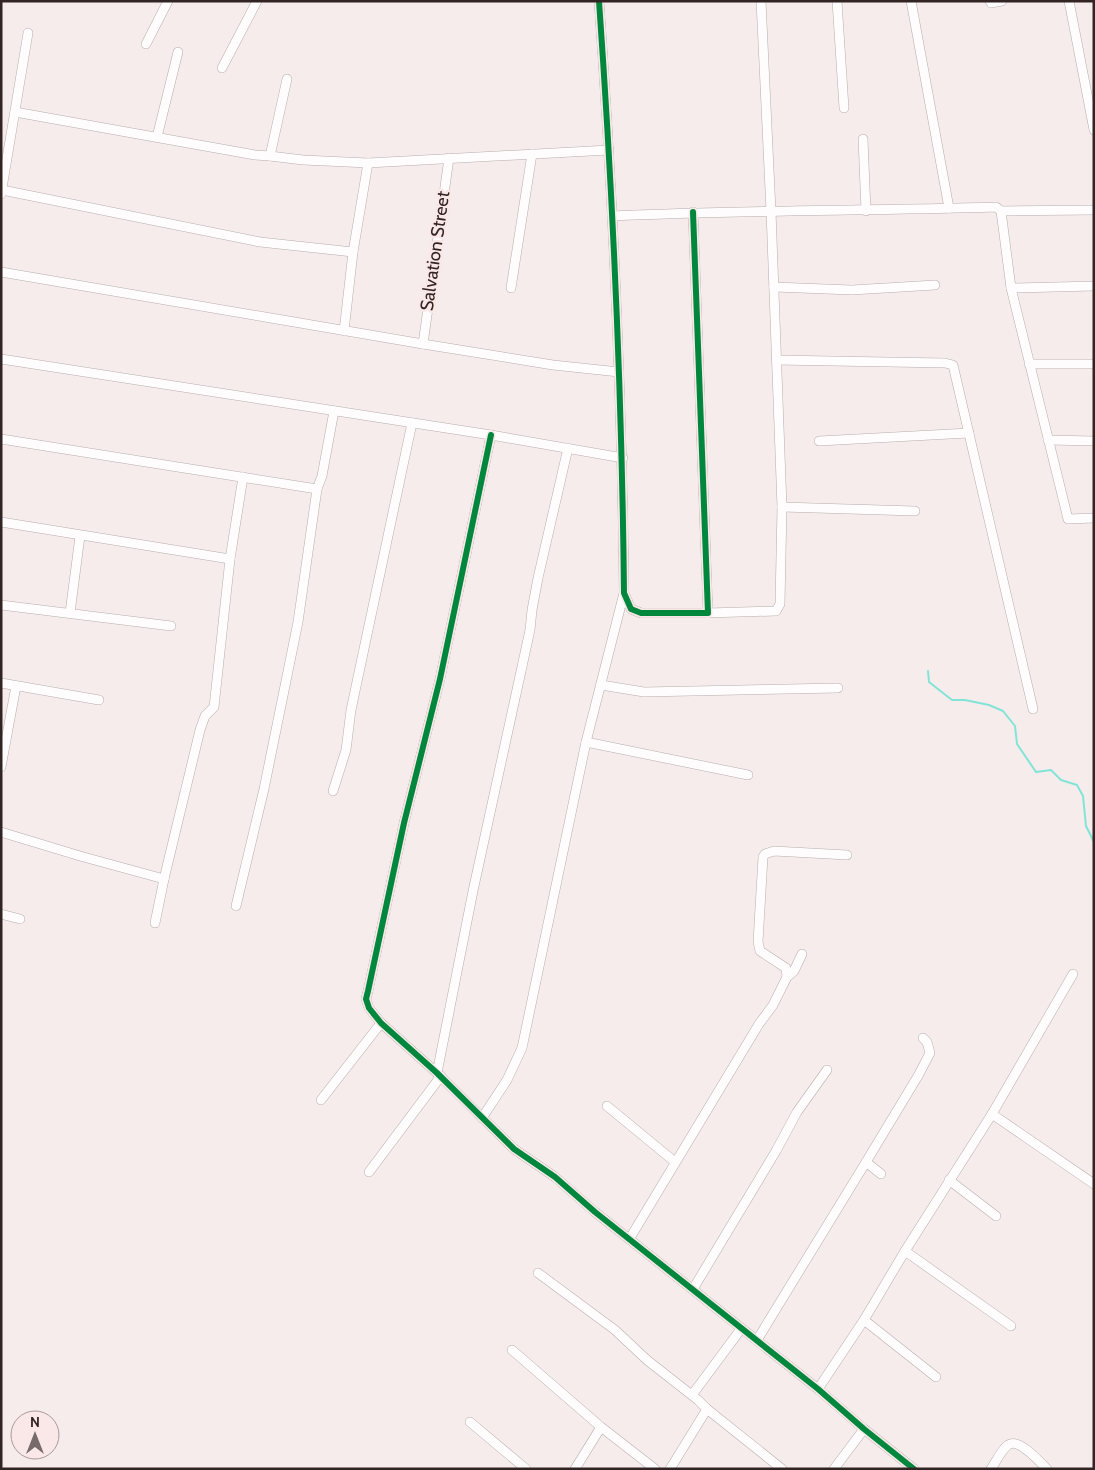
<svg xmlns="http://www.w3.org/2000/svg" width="1095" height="1470" font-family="Cabin,sans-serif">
<rect width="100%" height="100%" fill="#f6ecec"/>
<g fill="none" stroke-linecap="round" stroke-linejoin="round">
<path stroke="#82e4d6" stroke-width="2" d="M928 671 929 682 952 700H965L989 705 1003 711 1015 726 1017 744 1036 772 1051 770 1061 780 1077 785 1083 796 1086 826 1094 842"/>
<defs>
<g id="minor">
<path d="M599 1C613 198 622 395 624 593L631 609 641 613H708L693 212"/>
<path d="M837 1 844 108"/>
<path d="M911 1 949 208"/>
<path d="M990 1 991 3 1002 1"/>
<path d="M1069 1 1094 130"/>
<path d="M146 44 168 1"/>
<path d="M222 68 257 1"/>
<path d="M15 112 255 155 270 156 287 79"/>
<path d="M157 137 178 52"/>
<path d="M863 139 866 211"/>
<path d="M270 156 303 160 368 163 609 150"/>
<path d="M2 190 260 242 353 252"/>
<path d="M1 194 28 33"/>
<path d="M1001 211 1094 210"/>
<path d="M613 216C740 210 868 211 996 207L1001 211 1011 288 1068 519 1094 518"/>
<path d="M1 272 423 344 553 365 619 372"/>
<path d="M774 287 852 290 935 285"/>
<path d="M511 288 532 154"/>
<path d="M1011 288 1094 286"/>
<path d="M344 331 353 252 368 163"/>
<path d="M423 344 449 158"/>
<path d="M1 359 491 435 623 458"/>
<path d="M776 360 945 363 953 365 1033 709"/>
<path d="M1029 364H1094"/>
<path d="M491 435 440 679 404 823 368 991 366 999 369 1008 381 1023 437 1073 514 1149 555 1177 595 1212 818 1389 864 1429 914 1469"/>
<path d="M1 439 317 489"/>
<path d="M1048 440 1094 441"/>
<path d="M819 441 969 433"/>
<path d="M782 507 915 511"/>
<path d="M1 522 230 559"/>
<path d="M1 605 171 626"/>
<path d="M70 613 80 536"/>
<path d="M708 613 776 611 780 604 782 507 771 211 761 1"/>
<path d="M1 683 99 700"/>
<path d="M601 685 644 692 838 688"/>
<path d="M586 742 748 775"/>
<path d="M1 767 16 686"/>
<path d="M333 791 346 750 351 710 412 423"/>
<path d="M1 832 80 856 164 879"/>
<path d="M236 906 264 789 298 622 317 489 322 476 334 411"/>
<path d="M1 914 20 919"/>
<path d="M155 923 164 879 200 730 205 716 214 707 230 559 243 477"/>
<path d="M787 977 786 968 760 951 758 942 763 857 765 854 774 851 847 855"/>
<path d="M437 1073 473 891 530 630 532 610 538 578 568 448"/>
<path d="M321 1100 381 1023"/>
<path d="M607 1106 675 1162"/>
<path d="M992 1114 1073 974"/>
<path d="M482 1118 507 1080 522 1048 586 742 624 593"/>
<path d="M866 1162 918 1076 930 1053 927 1042 923 1038"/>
<path d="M369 1172 441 1076"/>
<path d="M949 1180 996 1216"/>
<path d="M630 1238 759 1024 773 1005 787 977 794 971 802 954"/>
<path d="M905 1251 992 1114 1094 1184"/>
<path d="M538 1273 615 1330 647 1360 698 1400 707 1409 782 1469"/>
<path d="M693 1289 776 1151 797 1112 827 1070"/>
<path d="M864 1320 936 1377"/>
<path d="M757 1340 866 1162 881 1174"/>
<path d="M512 1350 601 1427 655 1469"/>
<path d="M818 1389 864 1320 905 1251 1011 1326"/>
<path d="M692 1395 741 1329"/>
<path d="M470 1422 526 1469"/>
<path d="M575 1469 601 1427"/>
<path d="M670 1469 707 1409"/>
<path d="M834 1469 864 1429"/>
<path d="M991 1469C996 1462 1001 1450 1008 1445 1018 1437 1040 1462 1047 1469"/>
</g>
</defs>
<use href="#minor" stroke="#b9adad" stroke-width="10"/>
<use href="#minor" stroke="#fefcfc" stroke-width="9"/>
<defs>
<g id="cycleway">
<path d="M599 1C613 198 622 395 624 593L631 609 641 613H708L693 212"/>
<path d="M491 435 440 679 404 823 368 991 366 999 369 1008 381 1023 437 1073 514 1149 555 1177 595 1212 818 1389 864 1429 914 1469"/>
</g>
</defs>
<use href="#cycleway" stroke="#fae8e8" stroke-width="9"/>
<use href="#cycleway" stroke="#00873e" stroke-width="6"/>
</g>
<g text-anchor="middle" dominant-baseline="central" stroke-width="5" stroke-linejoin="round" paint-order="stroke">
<g font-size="18" fill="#332424" stroke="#fae8e8">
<text transform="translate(435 251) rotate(-82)">Salvation Street</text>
</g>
</g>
<rect width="1095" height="1470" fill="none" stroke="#332424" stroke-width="5"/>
<g transform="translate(35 1435)"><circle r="24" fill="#fae8e8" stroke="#aa9a9a"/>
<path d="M0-4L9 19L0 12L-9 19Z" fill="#776a6a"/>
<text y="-8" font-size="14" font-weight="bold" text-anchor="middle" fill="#332424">N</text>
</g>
</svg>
